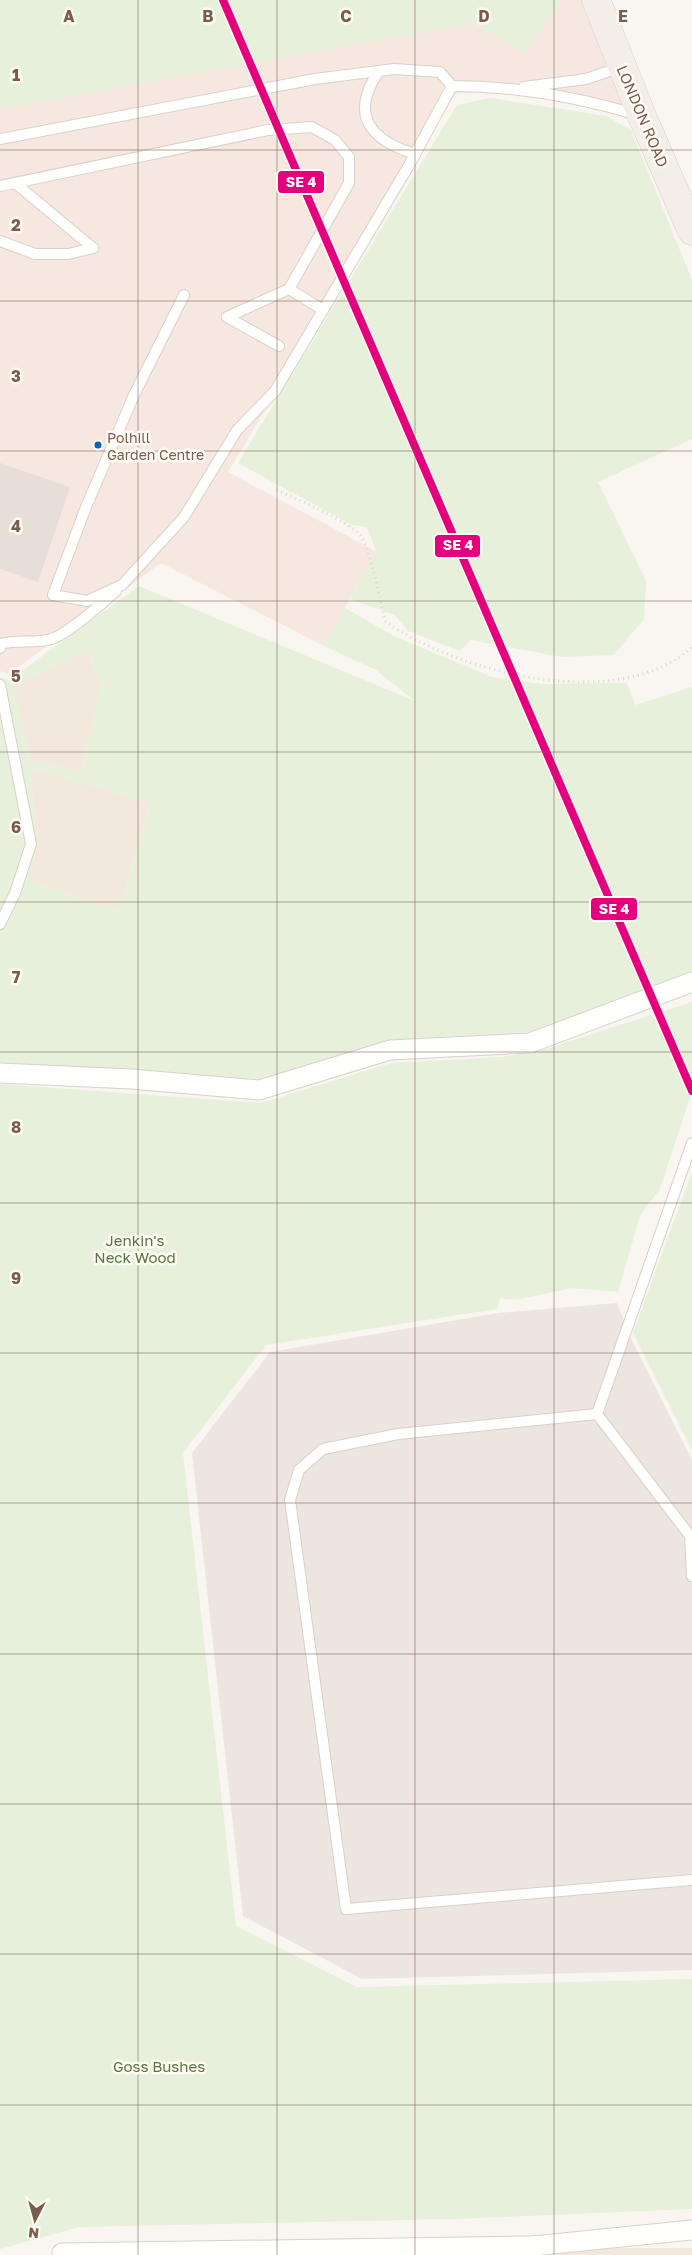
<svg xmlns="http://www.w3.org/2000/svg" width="692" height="2255" font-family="'Golos Text',sans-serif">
<rect width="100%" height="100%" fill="#f9f5f0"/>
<g fill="#f2e8de">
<path d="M88 651 101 686 81 772 30 760 14 686Z"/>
<path d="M34 769 150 803 119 911 28 880 38 845 31 783Z"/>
<path d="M692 2248V2255H54L74 2250Z"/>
</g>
<path fill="#f6e8e1" d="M562 0H582L630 116 608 108 491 90 455 94 228 472 376 551 324 646 161 563 9 674 0 671V109L473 23 524 53Z"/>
<path fill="#ede5e0" d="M617 1303 630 1336 692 1460V1970L362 1979 243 1916 192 1453 270 1352 498 1313Z"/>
<g fill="#e7f0db" fill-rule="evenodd">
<path d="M0 0H562L524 53 473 23 0 109Z"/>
<path d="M490 98 606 116 631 130 692 280V439L598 482 646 581 644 619 614 655 562 657 471 640 460 651 408 631 395 615 350 599 376 551 367 527 352 525 238 463 457 105Z"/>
<path d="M139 586 415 701 376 670 324 646 345 608 394 636 492 677 541 684 627 683 635 705 692 687V976L529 1032 387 1040 262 1079 0 1065V677L9 680ZM88 651 101 686 81 772 30 760 15 686ZM34 769 150 803 119 911 28 880 38 845 31 783Z"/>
<path d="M692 1002V1091L660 1189 640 1216 618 1292 572 1288 516 1300 500 1298 497 1309 266 1345 183 1453 236 1926 357 1987 692 1979V2209L454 2219 79 2227 0 2249V1084L261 1103 391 1063 501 1057 536 1052Z"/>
<path d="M692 1172V1450L633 1333Z"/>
</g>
<path fill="#e6ded7" d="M0 463 70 487 38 582 0 569Z"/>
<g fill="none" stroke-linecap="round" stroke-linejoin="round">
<defs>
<g id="lane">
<path d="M379 71C349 115 370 140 415 154"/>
<path d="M524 87 586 79 621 67"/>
<path d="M0 139 315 79 394 69 440 72 452 86"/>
<path d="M15 183 93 248"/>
<path d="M0 186 268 130 312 127 335 140 349 157V183L289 289"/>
<path d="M0 241 35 254H68L93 248"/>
<path d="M184 295 134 395 86 507 53 595 87 601 122 585 184 517 237 430 275 391 408 167 452 86C515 86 578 97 638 115"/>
<path d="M227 317 289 289 323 310"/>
<path d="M227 317 279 346"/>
<path d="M0 648 1 644C17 639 35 644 51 639 65 636 104 602 116 591"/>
<path d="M0 685 31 844 15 893 0 924"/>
<path d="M597 1414 398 1434 323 1449 299 1470 290 1500 346 1909 692 1880"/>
<path d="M597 1414 692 1143"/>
<path d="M597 1414 690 1536 692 1576"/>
</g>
<g id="street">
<path d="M0 1073 131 1079 259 1090 390 1050 530 1043 692 982"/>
<path d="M62 2253 533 2246"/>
<path d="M531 2255 533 2246 692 2230"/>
</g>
<path id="primary" d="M596 0 642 116 692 231"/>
</defs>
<use href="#lane" stroke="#d7d1cb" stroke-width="12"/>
<use href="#street" stroke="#d7d1cb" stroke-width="21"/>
<use href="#primary" stroke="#dad1cc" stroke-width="29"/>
<path stroke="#dcd5d0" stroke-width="3" stroke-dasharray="1 4" stroke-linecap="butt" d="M277 490C298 500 347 520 361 536 369 546 382 605 385 621 457 673 620 714 692 647"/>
<use href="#lane" stroke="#fefefd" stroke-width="10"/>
<use href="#street" stroke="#fefefd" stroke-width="19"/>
<use href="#primary" stroke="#f3eee8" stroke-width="28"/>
<defs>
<path id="rail-1" d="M223 0 692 1091"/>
</defs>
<use href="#rail-1" stroke="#fffaf3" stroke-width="11"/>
<use href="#rail-1" stroke="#e5007d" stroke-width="8"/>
</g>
<path fill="none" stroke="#7a5c4d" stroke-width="1" stroke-opacity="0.55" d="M138 0V2255M277 0V2255M415 0V2255M554 0V2255M0 150H692M0 301H692M0 451H692M0 601H692M0 752H692M0 902H692M0 1052H692M0 1203H692M0 1353H692M0 1503H692M0 1654H692M0 1804H692M0 1954H692M0 2105H692"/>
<circle fill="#0065bd" stroke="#fffaf3" stroke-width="2" cx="98" cy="445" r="4.5"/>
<g text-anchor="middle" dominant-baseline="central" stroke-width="5" stroke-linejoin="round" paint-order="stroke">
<g font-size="14" fill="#7a5c4d" stroke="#fffaf3" text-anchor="start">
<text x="107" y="437">Polhill<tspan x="107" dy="17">Garden Centre</tspan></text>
</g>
<g font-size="15" fill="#7a5c4d" stroke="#fffaf3">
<text transform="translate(643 116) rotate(67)">LONDON ROAD</text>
</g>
<g font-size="15" fill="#537a41" stroke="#fffaf3">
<text x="135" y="1240">Jenkin's<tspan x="135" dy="17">Neck Wood</tspan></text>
<text x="159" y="2066">Goss Bushes</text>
</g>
</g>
<g font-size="16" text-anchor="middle" font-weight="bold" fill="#7a5c4d" stroke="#fffaf3" stroke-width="5" stroke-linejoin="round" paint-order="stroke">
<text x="69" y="22">A</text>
<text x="208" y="22">B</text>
<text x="346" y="22">C</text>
<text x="484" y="22">D</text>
<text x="623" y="22">E</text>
<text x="16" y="81">1</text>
<text x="16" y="231">2</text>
<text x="16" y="382">3</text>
<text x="16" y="532">4</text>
<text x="16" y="682">5</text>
<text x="16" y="833">6</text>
<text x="16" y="983">7</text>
<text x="16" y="1133">8</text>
<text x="16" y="1284">9</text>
</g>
<g stroke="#fffaf3" stroke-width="2">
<rect x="277" y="170" width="48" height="24" rx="5" fill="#e5007d"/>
<rect x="434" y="534" width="47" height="24" rx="5" fill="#e5007d"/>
<rect x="590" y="897" width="48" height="24" rx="5" fill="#e5007d"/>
</g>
<g font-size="14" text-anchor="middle" font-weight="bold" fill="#fff">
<text x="301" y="187">SE 4</text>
<text x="458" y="550">SE 4</text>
<text x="614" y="914">SE 4</text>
</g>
<g transform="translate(35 2220) rotate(186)" stroke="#fffaf3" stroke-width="4" paint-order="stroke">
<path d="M0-4L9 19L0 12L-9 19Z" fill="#7a5c4d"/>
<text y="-8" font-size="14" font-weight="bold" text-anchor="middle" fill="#7a5c4d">N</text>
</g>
</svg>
